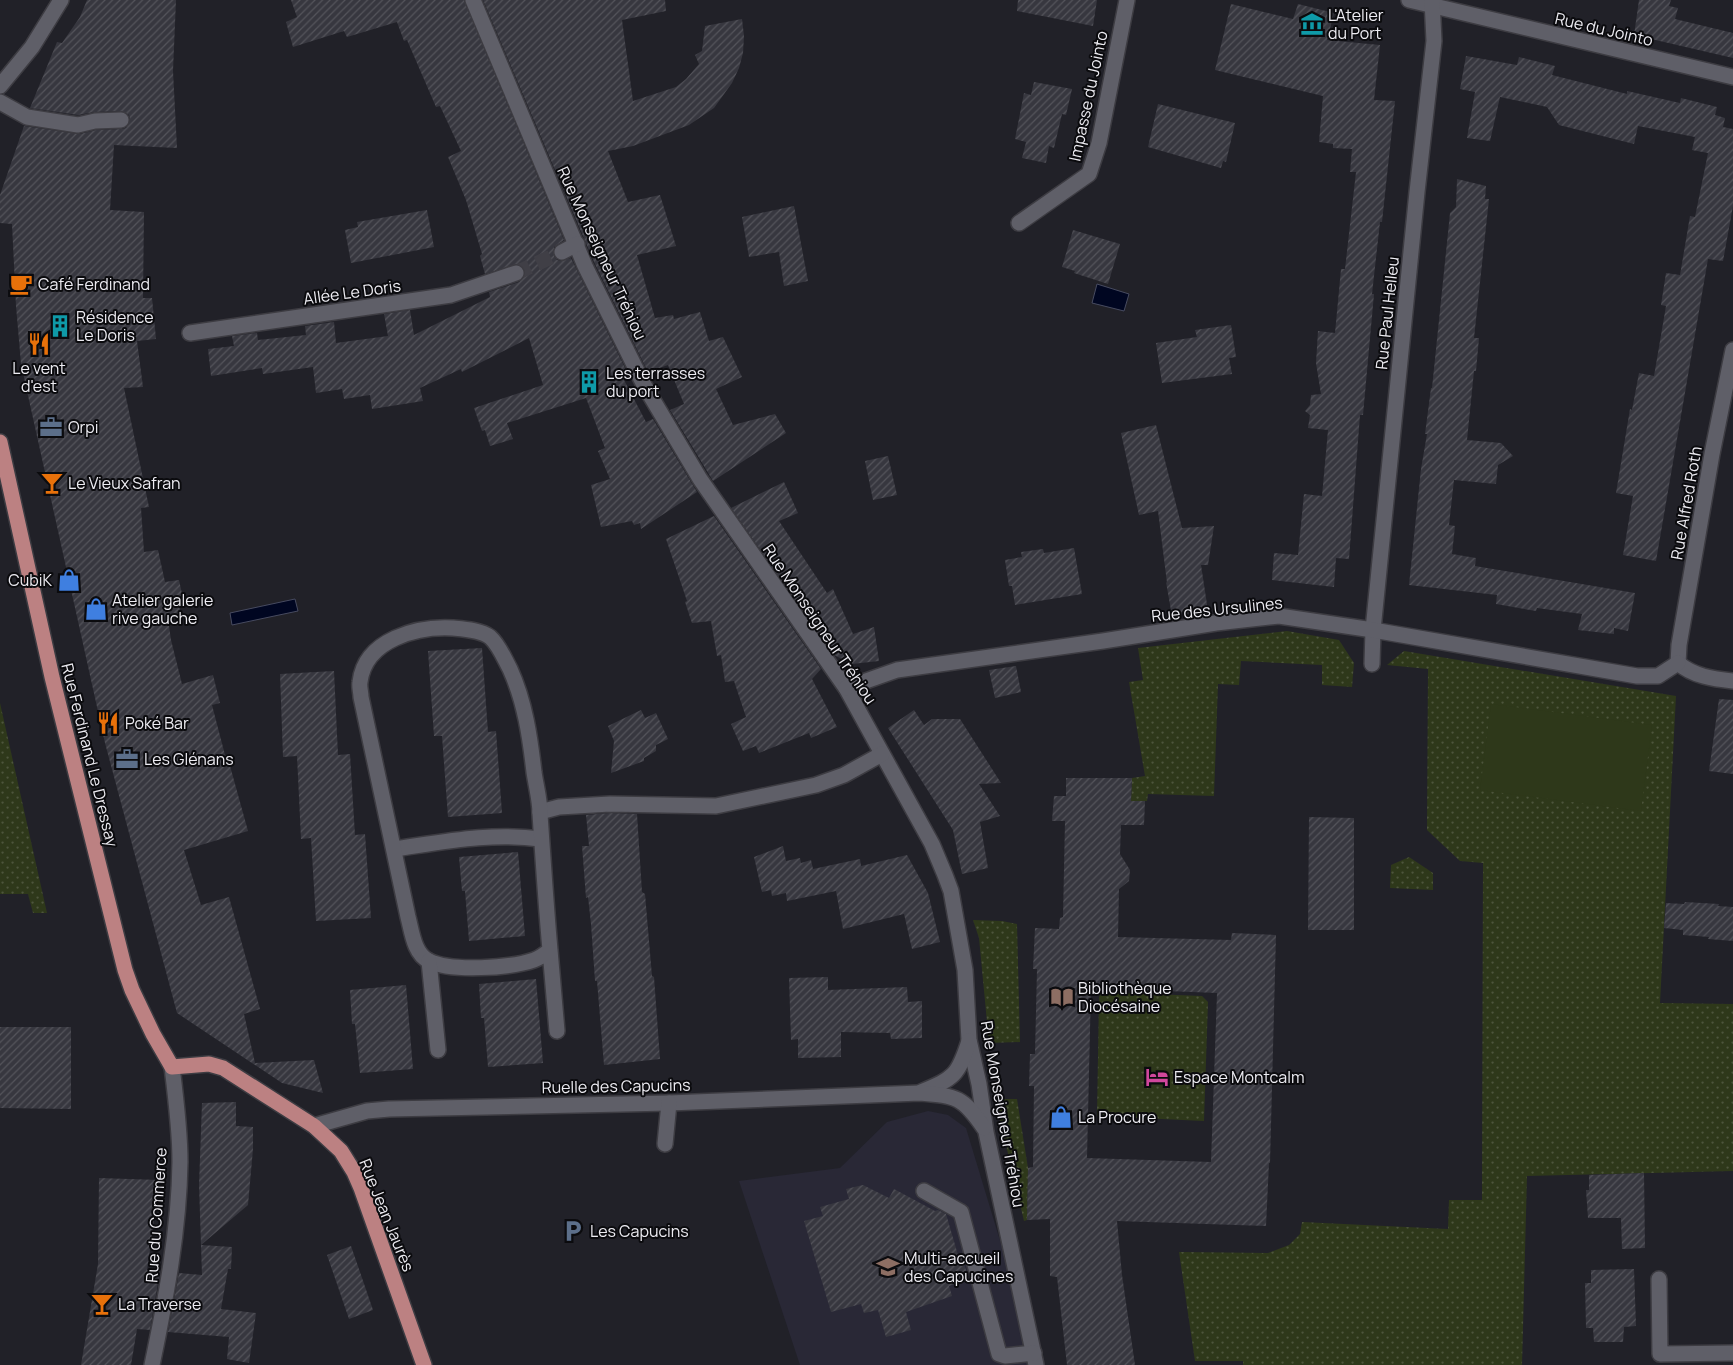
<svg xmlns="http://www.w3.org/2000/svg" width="1733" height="1365" font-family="Manrope,sans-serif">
<defs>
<pattern id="green-dots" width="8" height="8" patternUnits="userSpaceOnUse" patternTransform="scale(1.25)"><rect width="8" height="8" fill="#2e381a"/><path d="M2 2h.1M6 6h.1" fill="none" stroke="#4d553c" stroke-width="1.8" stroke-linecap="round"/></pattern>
<pattern id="building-hatch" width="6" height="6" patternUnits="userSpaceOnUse" patternTransform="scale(1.25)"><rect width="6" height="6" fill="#37373f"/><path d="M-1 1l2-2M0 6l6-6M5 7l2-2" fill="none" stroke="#54545b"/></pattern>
</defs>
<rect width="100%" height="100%" fill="#212128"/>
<path fill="#292836" d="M928 1111 948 1115 966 1128 1034 1353 1032 1365H800L739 1181 840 1168 887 1122Z"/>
<g fill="url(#green-dots)">
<path d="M1287 631 1339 640 1354 663 1352 687 1322 685V665L1241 661 1239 685 1218 684 1214 796 1148 794 1147 801H1131L1132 778 1145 776 1129 682 1143 680 1138 648Z"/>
<path d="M1404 651 1676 696 1660 1003 1733 1004V1171L1527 1176 1522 1365H1243V1361H1195L1179 1252 1268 1253 1289 1245 1300 1234 1302 1222 1448 1229 1449 1200H1482L1483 863 1460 861 1427 830 1428 669 1387 665Z"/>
<path d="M0 703 47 913H33L28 894H0Z"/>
<path d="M1409 857 1433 873V890L1390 888 1391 865Z"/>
<path d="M973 920 1002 921 1017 924 1020 1042 989 1043 979 938Z"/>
<path d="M1102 992 1202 996 1208 1002 1204 1121 1097 1116 1099 997Z"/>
<path d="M995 1099H1017L1028 1168 1027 1220 1024 1221Z"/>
</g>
<path fill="#2e381a" d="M1491 704 1652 725 1641 811 1480 790Z"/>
<g fill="#000621" stroke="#474b60">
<path d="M1097 284 1129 294 1124 311 1092 303Z"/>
<path d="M295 599 298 611 232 625 230 613Z"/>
</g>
<g fill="url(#building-hatch)" fill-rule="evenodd">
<path d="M87 0H176L173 71 177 148 114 145 110 210 144 212 143 298H152L156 339 137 341 143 387 124 388 149 507 141 508 144 552 158 550 165 582 179 580 184 603 179 605 181 616 168 619 171 640 182 684 213 675 220 703 212 705 225 755H227L248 831 184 850 201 905 229 897 260 1009 244 1014 255 1063 314 1060 323 1093 282 1083 177 1013 105 743 21 364 16 306 12 224 0 223V195L24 126 80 134 96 130 122 129 126 128 130 120 129 115 121 111 94 112 78 115 30 108 57 42 62 43 80 17Z"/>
<path d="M291 0H464L564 240 554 247V256L557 260 561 261 571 258 630 378 624 380 646 422 653 419 697 492 641 529 640 523 634 525 632 521 601 527 591 485 610 479 598 451 605 448 586 398 507 423 513 439 490 446 485 430 482 431 474 408 543 385 529 338 462 372 461 369 420 388 423 401 372 409 370 395 344 399 342 389 316 393 313 367 263 374 262 368 211 376 208 349 234 346 232 336 257 333 258 340 306 335 305 326 334 322 336 343 388 336 384 314 410 310 414 335 490 297 489 292 519 282 525 275 523 266 517 264 485 274 480 256 482 254 466 200 448 157 461 151 440 106 436 107 407 40 404 41 397 22 347 37 344 31 293 47 286 22 297 17Z"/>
<path d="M483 0H665L666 11 622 20 633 101 676 87 686 79 699 64 695 55 702 51 705 26 742 19 744 36 743 53 739 68 732 83 714 108 689 125 633 146 608 151 628 202 660 195 676 246 637 255 655 318 673 315 674 319 700 312 709 341 723 337 742 377 716 389 733 425 775 414 786 433 713 481 670 410 684 404 668 365 648 372 594 262Z"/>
<path d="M1018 0H1097L1093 26 1017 11Z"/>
<path d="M1639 0H1671L1669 6 1678 8 1675 19 1733 33V58L1634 35Z"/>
<path d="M1231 4 1293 19 1298 4 1334 13 1327 40 1380 45 1374 100 1395 101 1382 222H1380L1372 294H1374L1363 415H1360L1349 559 1336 558 1334 587 1272 580 1274 553 1298 555 1304 494 1322 496 1328 430 1308 428 1310 415 1305 411 1310 405 1311 395 1321 394 1316 363 1318 331 1335 333 1341 269H1345L1356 172H1350L1352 149 1333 148V144L1319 142 1323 96 1215 70Z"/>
<path d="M1466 56 1517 65 1519 57 1555 66 1552 75 1627 94V91L1680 103 1681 98 1717 107 1715 115 1725 118 1723 127 1733 129V206L1723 261 1708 259 1656 561 1623 555 1633 496 1616 493 1630 409 1632 410 1639 373 1654 376 1666 306 1661 305 1666 273 1680 275 1690 216 1695 217 1708 153 1692 150 1695 137 1638 126 1634 144 1559 125 1547 107 1500 97 1490 141 1467 138 1475 92 1460 89Z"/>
<path d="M1034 82 1072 89 1066 115 1062 114 1054 148 1049 146 1046 163 1022 158 1026 142 1015 139 1024 93 1031 95Z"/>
<path d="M1158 104 1235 123 1226 162 1223 161 1221 168 1148 147Z"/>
<path d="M1457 179 1486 186 1485 199H1489L1474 338H1479L1476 371H1474L1467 440 1501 443 1513 456 1498 465 1496 484 1454 480 1449 525 1455 526 1452 554 1476 558 1475 566 1635 593 1628 631 1614 628V634L1578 630 1582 614 1537 608 1536 611 1496 604 1497 595 1409 585 1421 469 1427 434H1425L1431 388H1432L1449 223 1450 213 1456 207Z"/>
<path d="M794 206 808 281 784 286 779 252 749 257 742 217Z"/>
<path d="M427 210 434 247 351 263 345 230 358 227 357 222Z"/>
<path d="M1073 230 1120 244 1108 284 1074 273 1075 271 1062 267Z"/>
<path d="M1231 325 1236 357 1229 358 1232 374 1162 383 1156 343 1197 337 1195 330Z"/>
<path d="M1156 425 1182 528 1214 526 1208 565H1201L1208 611 1172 616 1166 582 1167 583 1158 511 1139 515 1121 433Z"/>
<path d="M888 456 897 495 873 500 865 461Z"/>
<path d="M784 482 798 513 779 521 827 593 833 589 853 634 874 627 879 661 852 664 834 655 731 508Z"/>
<path d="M714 516 821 669 812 679 837 727 811 738 809 733 759 753 756 746 743 751 731 724 746 717 734 681 725 682 721 655 717 656 711 621 692 623 685 602 687 601 666 539Z"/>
<path d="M1074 548 1082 594 1015 605 1012 586H1009L1005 560 1022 557 1021 552 1043 549 1044 553Z"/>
<path d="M482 648 488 732 496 731 502 813 448 817 442 736H434L428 651Z"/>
<path d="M1016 666 1021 692 995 698 989 670Z"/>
<path d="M334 671 338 755 350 754 355 835 365 834 371 918 316 921 311 838 301 839 297 756 283 757 280 674Z"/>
<path d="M1719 699 1733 700V774L1709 771Z"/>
<path d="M641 710 645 718 656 713 668 739 656 745V751L644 758V761L611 773 614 741 608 726Z"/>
<path d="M914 710 924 725 932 719H960L1001 783 979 784 1000 816 980 822 988 868 962 874 953 830 888 728Z"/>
<path d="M1066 778H1132L1131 801H1145L1144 825H1121L1120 854 1130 870 1129 881 1119 889 1118 937 1231 940 1232 933 1276 935 1270 1163H1269L1266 1226 1117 1221 1122 1275 1135 1365H1067L1057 1277 1050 1276V1219L1027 1220 1028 1168 1033 1167 1034 1086H1029L1030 1054H1035L1037 969H1033L1035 928 1059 929 1060 918 1063 917 1065 821H1052L1054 796H1066ZM1091 988 1217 993 1211 1162 1087 1158Z"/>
<path d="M610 813 637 814 642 892 645 894 652 976 654 977 660 1059 604 1065 597 981H595L591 924 588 897 586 898 582 846H589L586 815Z"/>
<path d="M1309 817 1354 818V930H1308Z"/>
<path d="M783 846 786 861 800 858 801 863 811 860 813 869 860 859 861 866 907 855 928 893 940 942 912 949 904 914 843 929 836 891 787 901 786 893 772 896 771 890 762 892 754 857Z"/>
<path d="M518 852 525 936 469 941 465 891H462L459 857Z"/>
<path d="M1685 902 1719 904 1718 906 1733 907V941L1708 939 1709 937 1683 935V930L1664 928 1666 903 1684 904Z"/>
<path d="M828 977V990L907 987 908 1002 922 1001V1038L891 1039 890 1033 841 1032V1057L798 1058V1039L791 1040 789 978Z"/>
<path d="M536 979 543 1063 488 1067 484 1018H481L479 984Z"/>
<path d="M406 985 413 1069 360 1073 355 1024H352L350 990Z"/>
<path d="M0 1027H71V1109L0 1108Z"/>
<path d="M236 1102V1126L253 1127V1149L248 1205 201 1245 199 1185 202 1103Z"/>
<path d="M1644 1173 1645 1248 1622 1249 1621 1218H1588L1586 1190H1589V1175Z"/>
<path d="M99 1178 160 1180 147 1270 160 1271 150 1330 137 1329 131 1365H81L98 1264Z"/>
<path d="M863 1185 889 1198 894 1189 935 1211 938 1210 946 1214 958 1255 961 1254 969 1280 949 1286 952 1296 906 1312 911 1330 886 1337 878 1310 864 1313 861 1304 831 1312 804 1221 823 1216 820 1207 849 1199 846 1189Z"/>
<path d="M201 1245 232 1247 231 1269H228L221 1309 256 1313 249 1363 227 1359 229 1337 168 1332 179 1273 202 1275Z"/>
<path d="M351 1246 373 1310 349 1319 327 1255Z"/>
<path d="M1634 1269 1636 1326 1624 1327 1623 1342H1594L1593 1328H1586L1585 1283H1591V1270Z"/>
</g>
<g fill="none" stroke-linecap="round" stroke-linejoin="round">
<path stroke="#403f46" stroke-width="15" stroke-dasharray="15 8" stroke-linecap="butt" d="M516 273 562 252"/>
<defs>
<g id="minor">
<path d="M473 0 585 266 644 385 700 479 846 688 932 844 945 875 951 891 965 970 969 1040 979 1084 986 1132 1036 1365"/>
<path d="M1409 0 1733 77"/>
<path d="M0 86 32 47 61 0"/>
<path d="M0 102 27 117 78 125 95 121 121 120"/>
<path d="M1019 223 1089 174 1099 143 1127 0"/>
<path d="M562 252 577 244"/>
<path d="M190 333 451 295 516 273"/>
<path d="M1678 663 1679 645 1712 454 1733 350"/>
<path d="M1678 663C1693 676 1713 679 1733 681"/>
<path d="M1372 664 1373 630 1417 192 1434 41 1432 0"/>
<path d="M846 688 897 670 1103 641 1216 623 1279 616 1373 630 1637 676H1658L1678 663"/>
<path d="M540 812 559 807 610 804 716 806 816 785 844 775 882 754"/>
<path d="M394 849C443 842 492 832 541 839"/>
<path d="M550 950C546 905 543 859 540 814 540 800 536 786 534 772 530 737 525 702 510 669 504 658 499 645 490 637 481 630 464 629 453 628 418 626 365 639 360 682 359 687 361 692 361 697L408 917C412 932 414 954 429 961 451 972 511 968 534 960 540 958 545 954 550 950L557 1031"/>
<path d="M429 961 438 1050"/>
<path d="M921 1092C954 1078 958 1076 969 1041"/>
<path d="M314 1126 367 1111 389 1109 669 1103 920 1093C957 1096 963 1097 984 1128"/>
<path d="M665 1144 669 1103"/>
<path d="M924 1191 961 1212 999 1354 1005 1356 1034 1353"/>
<path d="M1659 1279 1660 1354 1733 1353"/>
<path d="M152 1365C166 1298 179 1231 180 1162 180 1130 176 1099 172 1067"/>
</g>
<path id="major" d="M0 442 52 677 125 970 132 990 153 1034 172 1067 209 1064 223 1068 314 1126 341 1151 354 1172 361 1188 424 1365"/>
</defs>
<use href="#minor" stroke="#3d3c42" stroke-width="18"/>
<use href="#major" stroke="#3d3c42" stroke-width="18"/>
<use href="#minor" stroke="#5f5f68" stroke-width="15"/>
<use href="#major" stroke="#bc8182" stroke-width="15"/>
</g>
<defs>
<symbol id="museum-bare" viewBox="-9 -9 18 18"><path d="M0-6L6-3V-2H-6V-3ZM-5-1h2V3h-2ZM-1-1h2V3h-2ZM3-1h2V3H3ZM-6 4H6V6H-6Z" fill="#0f9aa8" stroke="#0b0b0e" stroke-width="2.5" paint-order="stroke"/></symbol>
<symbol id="cafe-bare" viewBox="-9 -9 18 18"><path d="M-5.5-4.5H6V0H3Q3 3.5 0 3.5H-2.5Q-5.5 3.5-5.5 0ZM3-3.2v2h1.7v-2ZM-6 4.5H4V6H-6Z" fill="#e8710a" stroke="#0b0b0e" stroke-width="2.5" paint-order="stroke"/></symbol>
<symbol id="building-bare" viewBox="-9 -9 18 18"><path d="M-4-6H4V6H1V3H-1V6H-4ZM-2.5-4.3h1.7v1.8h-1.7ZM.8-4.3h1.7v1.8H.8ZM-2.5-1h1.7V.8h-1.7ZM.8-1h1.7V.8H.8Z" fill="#0f9aa8" stroke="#0b0b0e" stroke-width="2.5" paint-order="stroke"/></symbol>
<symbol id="restaurant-bare" viewBox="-9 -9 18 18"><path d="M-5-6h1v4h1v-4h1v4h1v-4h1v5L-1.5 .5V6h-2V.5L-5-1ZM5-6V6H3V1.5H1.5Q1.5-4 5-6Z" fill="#e8710a" stroke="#0b0b0e" stroke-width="2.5" paint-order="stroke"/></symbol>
<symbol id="office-bare" viewBox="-9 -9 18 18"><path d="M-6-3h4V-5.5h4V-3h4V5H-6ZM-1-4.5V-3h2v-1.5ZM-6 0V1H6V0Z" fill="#5c6f8a" stroke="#0b0b0e" stroke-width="2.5" paint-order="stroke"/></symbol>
<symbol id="bar-bare" viewBox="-9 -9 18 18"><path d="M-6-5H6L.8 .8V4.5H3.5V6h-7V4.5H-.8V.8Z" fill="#e8710a" stroke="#0b0b0e" stroke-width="2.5" paint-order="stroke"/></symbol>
<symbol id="shop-bare" viewBox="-9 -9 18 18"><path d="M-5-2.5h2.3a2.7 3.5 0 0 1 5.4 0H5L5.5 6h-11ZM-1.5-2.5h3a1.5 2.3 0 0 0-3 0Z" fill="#3f7fe0" stroke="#0b0b0e" stroke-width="2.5" paint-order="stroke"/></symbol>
<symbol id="library-bare" viewBox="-9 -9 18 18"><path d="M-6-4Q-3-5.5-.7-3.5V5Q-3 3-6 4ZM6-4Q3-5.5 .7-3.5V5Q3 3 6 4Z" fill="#8d6e63" stroke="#0b0b0e" stroke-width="2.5" paint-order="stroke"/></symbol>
<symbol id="hotel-bare" viewBox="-9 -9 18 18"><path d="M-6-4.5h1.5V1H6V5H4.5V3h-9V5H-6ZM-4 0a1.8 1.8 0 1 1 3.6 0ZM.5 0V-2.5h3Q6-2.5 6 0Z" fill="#d1479c" stroke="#0b0b0e" stroke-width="2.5" paint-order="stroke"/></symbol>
<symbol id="parking-bare" viewBox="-9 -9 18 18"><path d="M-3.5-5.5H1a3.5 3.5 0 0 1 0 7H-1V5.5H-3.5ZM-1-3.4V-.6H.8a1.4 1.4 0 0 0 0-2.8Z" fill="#5c6f8a" stroke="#0b0b0e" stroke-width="2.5" paint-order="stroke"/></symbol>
<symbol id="school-bare" viewBox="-9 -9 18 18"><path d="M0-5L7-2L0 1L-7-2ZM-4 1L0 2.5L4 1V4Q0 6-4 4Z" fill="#8d6e63" stroke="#0b0b0e" stroke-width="2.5" paint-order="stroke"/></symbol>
</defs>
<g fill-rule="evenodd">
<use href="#museum-bare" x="1296" y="8" width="32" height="32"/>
<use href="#cafe-bare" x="5" y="268" width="32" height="32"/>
<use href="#building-bare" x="44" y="310" width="32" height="32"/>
<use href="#restaurant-bare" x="23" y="328" width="32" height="32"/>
<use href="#building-bare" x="573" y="366" width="32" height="32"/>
<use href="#office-bare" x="35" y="411" width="32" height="32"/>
<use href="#bar-bare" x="36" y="467" width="32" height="32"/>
<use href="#shop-bare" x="53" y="564" width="32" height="32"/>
<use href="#shop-bare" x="80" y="593" width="32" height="32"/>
<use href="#restaurant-bare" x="92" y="707" width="32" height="32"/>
<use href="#office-bare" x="111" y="743" width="32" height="32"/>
<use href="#library-bare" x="1046" y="981" width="32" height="32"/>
<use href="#hotel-bare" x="1141" y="1061" width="32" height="32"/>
<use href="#shop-bare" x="1045" y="1101" width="32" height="32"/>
<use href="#parking-bare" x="557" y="1215" width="32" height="32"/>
<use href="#school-bare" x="872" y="1251" width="32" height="32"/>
<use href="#bar-bare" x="86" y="1288" width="32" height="32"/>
</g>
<g text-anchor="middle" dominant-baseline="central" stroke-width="4" stroke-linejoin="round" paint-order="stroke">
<g font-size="16" fill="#edecf2" stroke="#0b0b0e" text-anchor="start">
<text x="1328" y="15">L'Atelier<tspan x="1328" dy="18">du Port</tspan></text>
<text x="38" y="284">Café Ferdinand</text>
<text x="76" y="317">Résidence<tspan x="76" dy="18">Le Doris</tspan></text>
<text x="39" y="368" text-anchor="middle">Le vent<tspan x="39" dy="18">d'est</tspan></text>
<text x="606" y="373">Les terrasses<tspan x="606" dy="18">du port</tspan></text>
<text x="68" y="427">Orpi</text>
<text x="68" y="483">Le Vieux Safran</text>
<text x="52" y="580" text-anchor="end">CubiK</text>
<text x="112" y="600">Atelier galerie<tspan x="112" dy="18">rive gauche</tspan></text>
<text x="125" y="723">Poké Bar</text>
<text x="144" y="759">Les Glénans</text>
<text x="1078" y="988">Bibliothèque<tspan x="1078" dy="18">Diocésaine</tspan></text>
<text x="1174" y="1077">Espace Montcalm</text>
<text x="1078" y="1117">La Procure</text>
<text x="590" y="1231">Les Capucins</text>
<text x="904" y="1258">Multi-accueil<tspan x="904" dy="18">des Capucines</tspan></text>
<text x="118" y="1304">La Traverse</text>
</g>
<g font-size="16" fill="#edecf2" stroke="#0b0b0e">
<text transform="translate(1604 29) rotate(13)">Rue du Jointo</text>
<text transform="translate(1088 96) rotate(-78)">Impasse du Jointo</text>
<text transform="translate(602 253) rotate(65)">Rue Monseigneur Tréhiou</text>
<text transform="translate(352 292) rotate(-8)">Allée Le Doris</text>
<text transform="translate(1387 313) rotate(-84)">Rue Paul Helleu</text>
<text transform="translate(1686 503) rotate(-80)">Rue Alfred Roth</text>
<text transform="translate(1217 609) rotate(-6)">Rue des Ursulines</text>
<text transform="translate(820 624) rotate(56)">Rue Monseigneur Tréhiou</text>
<text transform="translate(90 755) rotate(76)">Rue Ferdinand Le Dressay</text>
<text transform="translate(616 1086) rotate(-1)">Ruelle des Capucins</text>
<text transform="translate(1003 1114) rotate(80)">Rue Monseigneur Tréhiou</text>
<text transform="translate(156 1215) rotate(-86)">Rue du Commerce</text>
<text transform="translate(387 1215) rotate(68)">Rue Jean Jaurès</text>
</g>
</g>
</svg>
